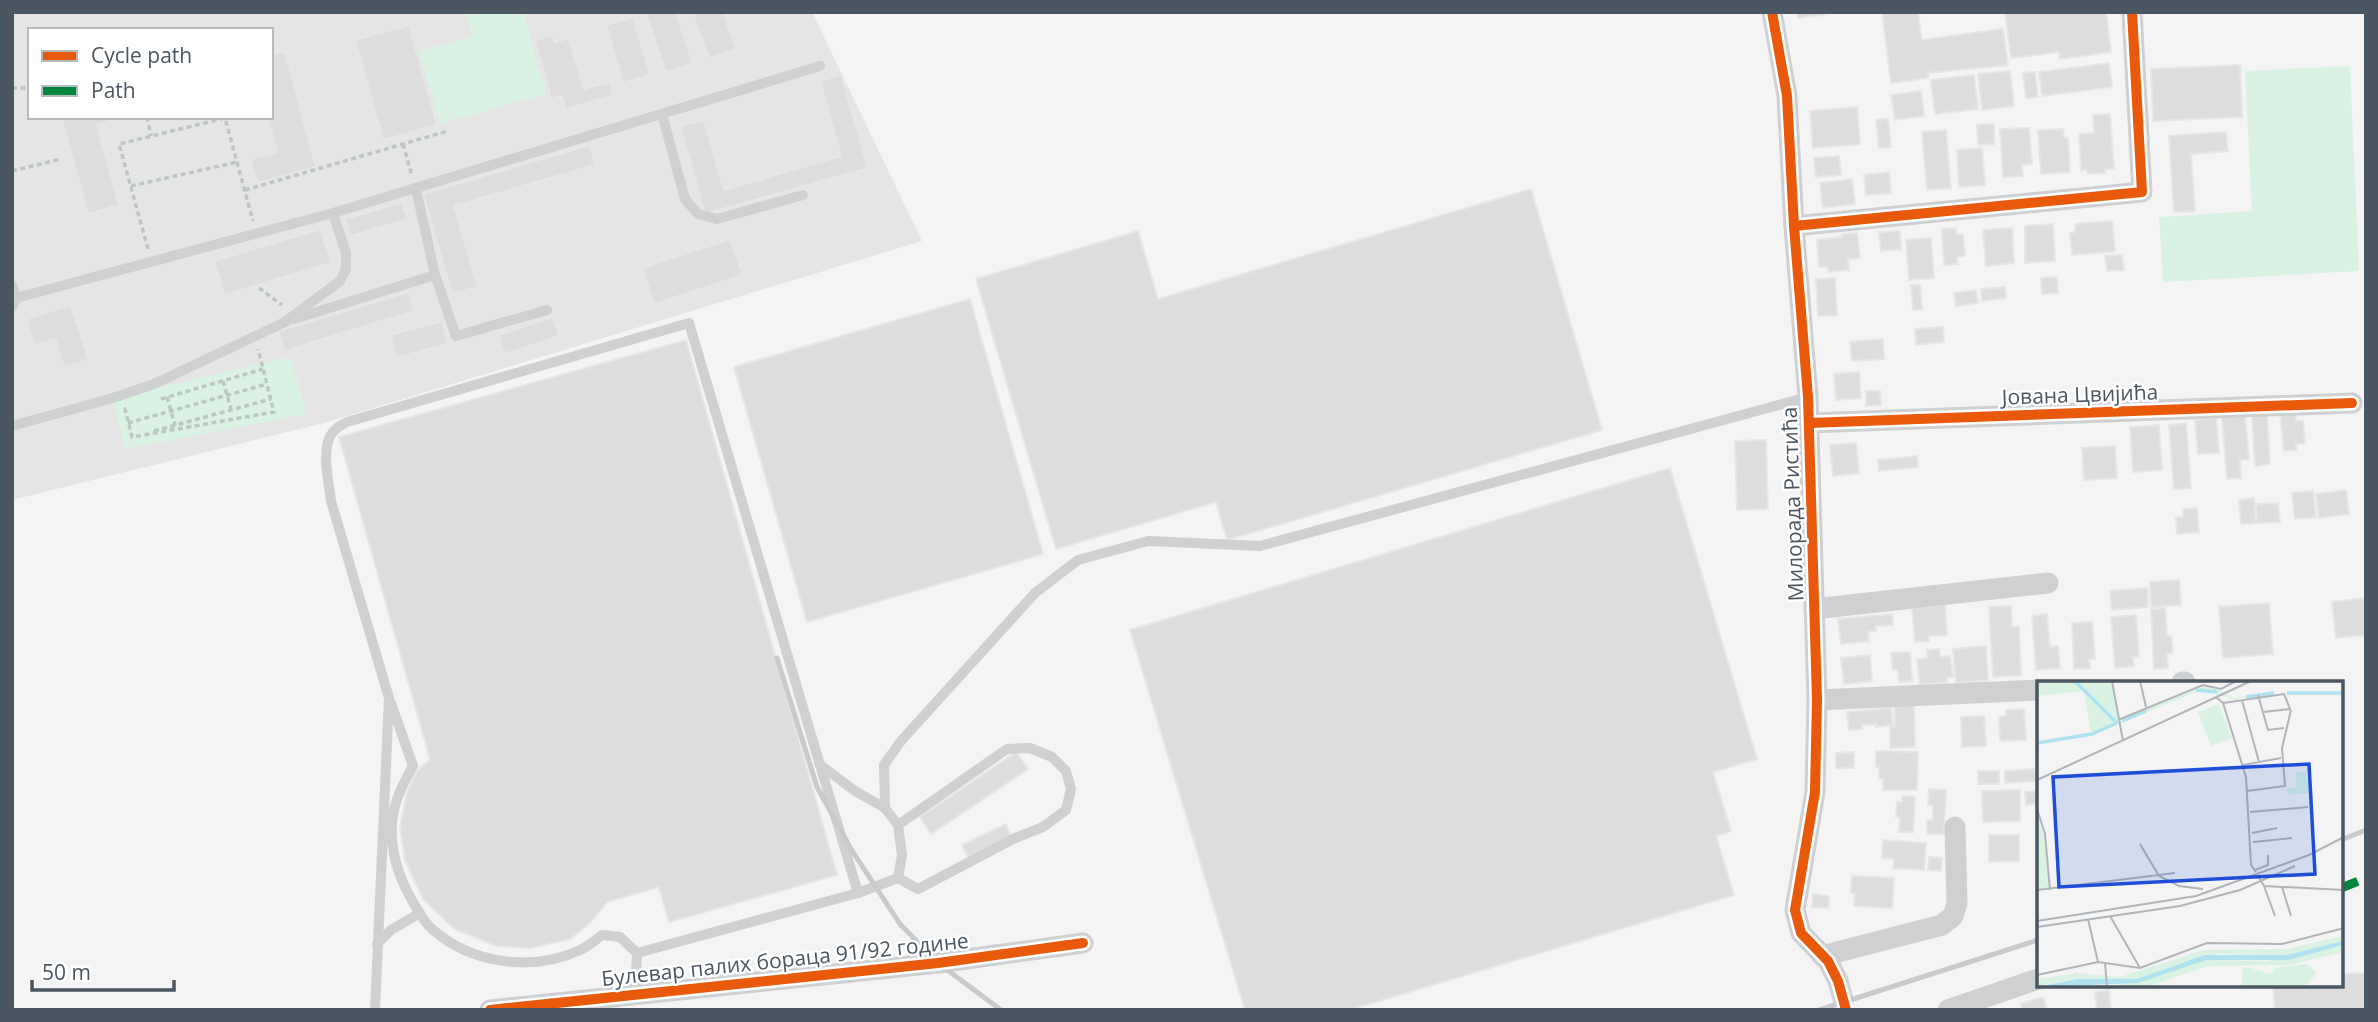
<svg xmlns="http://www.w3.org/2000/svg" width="2378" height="1022" font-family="'Open Sans',sans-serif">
<rect width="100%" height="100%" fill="#f4f4f4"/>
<path fill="#e6e5e6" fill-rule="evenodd" d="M12 12H812L922 241 324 423 12 500ZM30 30H271V117H30Z"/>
<g fill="#d9f2e3">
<path d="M466 12H523L546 94 440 124 419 51 472 37Z"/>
<path d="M2350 66 2359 271 2163 282 2159 217 2252 211 2245 71Z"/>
<path d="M291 357 306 414 125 449 113 398Z"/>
</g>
<g fill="#ddddde" stroke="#e5e6e7" stroke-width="2">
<path d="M651 12H676L693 63 666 72 646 14Z"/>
<path d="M692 12H723L736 49 709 59Z"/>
<path d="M1797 12H1823L1824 15 1798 18Z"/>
<path d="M1882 12H1918L1922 40 2003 29 2008 65 1928 73V78L1891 83Z"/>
<path d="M2005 12H2106L2111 52 2060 59 2059 52 2011 58Z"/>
<path d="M633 17 650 75 623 83 606 25Z"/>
<path d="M409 25 437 125 383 140 355 40Z"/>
<path d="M553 35 555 42 569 38 584 89 610 82 614 95 566 109 562 96 551 99 535 40Z"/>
<path d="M285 51 316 167 257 183 250 159 277 152 267 117H271V55Z"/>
<path d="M2109 63 2112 87 2042 96 2039 72Z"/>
<path d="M2240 65 2242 117 2153 121 2151 69Z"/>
<path d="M2010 71 2014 106 1982 110 1978 74Z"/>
<path d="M2035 72 2038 97 2026 98 2023 73Z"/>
<path d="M841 74 868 168 705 214 680 126 704 120 724 190 841 156 820 81Z"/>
<path d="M1974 75 1978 109 1935 114 1931 80Z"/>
<path d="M1921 91 1924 116 1895 120 1891 95Z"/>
<path d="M1857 107 1860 144 1813 148 1810 111Z"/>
<path d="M2110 114 2114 169H2105V173L2088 174 2087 170H2081L2079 134 2094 133 2093 115Z"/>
<path d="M61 117H123L97 125 119 205 88 214Z"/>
<path d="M1888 119 1891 147 1879 148 1876 120Z"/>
<path d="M1994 124V144L1978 145 1977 125Z"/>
<path d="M2029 128 2032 164 2022 165 2023 176 2003 177 2000 129Z"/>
<path d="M2063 129 2064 138H2068L2070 172 2041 174 2038 130Z"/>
<path d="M1946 130 1951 188 1927 190 1922 132Z"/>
<path d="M2226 132 2228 151 2191 154 2195 211 2174 212 2169 136Z"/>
<path d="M590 145 595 165 454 206 478 287 452 294 423 194Z"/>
<path d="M1982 148 1985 185 1959 187 1957 150Z"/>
<path d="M1839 156 1841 175 1816 177 1814 158Z"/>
<path d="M1889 172 1891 193 1866 195 1864 175Z"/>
<path d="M1852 179 1855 204 1823 208 1820 183Z"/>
<path d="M1531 189 1602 430 1227 540 1216 502 1056 549 976 279 1138 231 1158 299Z"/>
<path d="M402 202 408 219 350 236 345 219Z"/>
<path d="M2112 221 2115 251 2072 255 2070 233 2075 232V224Z"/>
<path d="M2053 224 2055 261 2025 263V226Z"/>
<path d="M1956 228V234H1963L1965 256 1957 257 1958 264 1944 265 1942 229Z"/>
<path d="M2012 228 2014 263 1986 266 1983 230Z"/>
<path d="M321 229 331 263 224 295 214 261Z"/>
<path d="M1900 231 1901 249 1881 251 1879 232Z"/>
<path d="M1857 233 1860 258 1848 259 1849 270 1828 272V267H1819L1817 240 1843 237 1842 234Z"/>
<path d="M1931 238 1934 278 1909 280 1906 240Z"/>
<path d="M730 239 743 275 654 304 642 268Z"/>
<path d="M2122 255 2124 270 2107 271 2105 256Z"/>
<path d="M2057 277 2058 293 2042 294 2041 278Z"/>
<path d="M1835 278 1837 315 1818 316 1816 279Z"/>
<path d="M1911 285H1920L1922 310H1913Z"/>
<path d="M2005 287 2006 298 1982 301 1981 289Z"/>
<path d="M1976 290 1978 303 1956 306 1954 293Z"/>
<path d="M409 292 414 311 284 351 278 331Z"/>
<path d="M970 299 1043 554 807 622 734 367Z"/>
<path d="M71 305 89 360 64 367 55 339 34 345 26 319Z"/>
<path d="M553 317 559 336 504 354 498 335Z"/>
<path d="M442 321 448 344 396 358 390 335Z"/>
<path d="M1943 327 1944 342 1916 345 1915 329Z"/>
<path d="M1883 339 1884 359 1852 361 1850 342Z"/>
<path d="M686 340 837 875 669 922 659 887 607 902 590 923 570 939 531 948 496 946 454 929 423 899 405 860 400 827 407 793 416 772 430 759 339 437Z"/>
<path d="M1859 372 1861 398 1836 400 1834 374Z"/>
<path d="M1866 391H1880L1881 405 1866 406Z"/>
<path d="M2295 412 2296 421H2303L2305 443 2296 444V450L2284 451 2280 413Z"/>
<path d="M2267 414 2270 464 2255 466 2252 415Z"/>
<path d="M2245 415 2249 459 2240 460 2241 478 2227 479 2222 417Z"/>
<path d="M2216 418 2219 453 2198 454 2195 420Z"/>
<path d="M2186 423 2191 488 2174 489 2169 425Z"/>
<path d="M2159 425 2162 470 2133 472 2130 427Z"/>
<path d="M1766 440 1768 509 1737 510 1735 441Z"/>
<path d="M1856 443 1859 473 1833 476 1830 445Z"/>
<path d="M2115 446 2117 478 2084 480 2082 448Z"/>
<path d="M1917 456 1918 467 1879 471 1878 460Z"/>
<path d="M1670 468 1757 759 1713 772 1731 831 1716 836 1734 895 1349 1010H1245L1130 630Z"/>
<path d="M2346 490 2349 514 2319 518 2316 494Z"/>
<path d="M2313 491 2316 517 2295 519 2292 493Z"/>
<path d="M2254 498 2256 523 2241 524 2239 500Z"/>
<path d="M2278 503 2280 522 2257 523 2256 504Z"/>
<path d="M2197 508 2199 532 2177 534 2176 517H2183V509Z"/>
<path d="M2179 580 2181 605 2151 607 2150 582Z"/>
<path d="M2147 588 2148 607 2112 610 2110 591Z"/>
<path d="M2366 598V635L2336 638 2332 602Z"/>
<path d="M2269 603 2273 654 2223 658 2219 607Z"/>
<path d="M1945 605 1947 635 1929 636V641L1915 642 1912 608Z"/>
<path d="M2011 606 2012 627 2019 626 2021 675 1993 677 1989 607Z"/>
<path d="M2165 608 2167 636H2171L2173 653 2167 654 2168 668 2154 669 2151 609Z"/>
<path d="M1892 614 1893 625 1876 626V631L1868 632 1869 641 1841 644 1838 619Z"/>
<path d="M2047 614 2050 647 2058 646 2060 668 2036 670 2032 616Z"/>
<path d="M2136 615 2139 657H2133L2134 666 2115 668 2111 617Z"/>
<path d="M2092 622 2095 659H2089L2090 668 2074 669 2072 623Z"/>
<path d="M1986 646 1988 680 1956 683 1953 649Z"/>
<path d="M1939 649 1940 657 1950 656 1953 677 1947 678V682L1920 685 1917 659 1928 658 1927 650Z"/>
<path d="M1910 652 1912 681 1899 682 1898 670H1893L1891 653Z"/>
<path d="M1870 655 1872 681 1844 684 1841 658Z"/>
<path d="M1894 704H1914L1915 747 1890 748V727H1895Z"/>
<path d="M1891 708 1893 725 1876 727V724L1862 725V729L1849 730 1847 712Z"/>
<path d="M2024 709 2026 740 2000 741 1999 717 2006 716V710Z"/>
<path d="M1984 716 1986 746 1962 747 1961 717Z"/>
<path d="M1876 751 1918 752 1917 790H1883V779H1879V767H1876Z"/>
<path d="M1016 752 1028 769 931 834 920 817Z"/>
<path d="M1854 752V768H1836V753Z"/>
<path d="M2035 769 2036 781 2005 783V771Z"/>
<rect x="1978" y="771" width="21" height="13"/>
<path d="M1929 789 1946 790 1944 834H1927V820H1933V805H1928Z"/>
<path d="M2020 790V821L1983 822 1982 791Z"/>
<path d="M2038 791V804L2026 805 2025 792Z"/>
<path d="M1902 796 1915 797 1913 832H1899L1900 818 1896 817 1897 802H1902Z"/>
<path d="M1006 824 1011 837 968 857 962 845Z"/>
<path d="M1989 835H2019V861L1989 862Z"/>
<path d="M1883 840 1926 843 1924 870 1893 868 1894 859 1882 858Z"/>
<path d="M1929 857 1942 858 1941 871 1928 870Z"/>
<path d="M1852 876 1894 878 1892 908 1854 906 1855 893H1851Z"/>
<path d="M1813 894 1829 896 1828 908 1812 907Z"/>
<path d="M2366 973V1010H2275L2273 985H2341V974Z"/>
<path d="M2109 990 2111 1010H2097L2095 992Z"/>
<path d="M2043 997 2047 1010H2022L2021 1004Z"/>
</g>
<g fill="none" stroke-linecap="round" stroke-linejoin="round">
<path stroke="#d2d4d7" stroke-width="21" stroke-dasharray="21 10" stroke-linecap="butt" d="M1838 981 1846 1010"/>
<g stroke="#bcc7c4" stroke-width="3.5" stroke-dasharray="5 3.5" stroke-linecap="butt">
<path d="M12 88H30"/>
<path d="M147 117 151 136"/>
<path d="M403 144 412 176"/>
<path d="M12 171 61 159"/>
<path d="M131 186 237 162"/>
<path d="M245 190 448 131"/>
<path d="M148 249 119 144 225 118 253 221"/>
<path d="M259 288 282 305"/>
<path d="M223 381 231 409"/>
<path d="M167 397 175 425"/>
<path d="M161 399 263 369"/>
<path d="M126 409H125L132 437 274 412 258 349"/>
<path d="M128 423 267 384"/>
<path d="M154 431 271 399"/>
</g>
<g stroke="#ced0d2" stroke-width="10">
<path d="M662 114 685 199 698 214 717 219 803 195"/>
<path d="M416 189 435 275 456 336 547 310"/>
<path d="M12 285 16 298 12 307"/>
<path d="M16 298 333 213 820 66"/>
<path d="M294 319 435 275"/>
<path d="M12 426 113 398 154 384 285 322 340 281 346 269V253L333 213"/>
<path d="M391 703 413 766C405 781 395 798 393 816 389 840 395 867 406 889 413 902 421 919 432 929 471 964 533 972 580 950 588 947 595 940 602 935L620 937 637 953"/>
<path d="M819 764 855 791 885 808 898 825 902 855 898 878 858 893"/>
<path d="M885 808 884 765 901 741 1035 593 1078 560 1148 541 1260 546 1808 397"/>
<path d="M898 878 918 889 1015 838 1043 827 1066 810 1071 789 1066 771 1052 757 1030 748 1007 749 898 825"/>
<path d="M377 944 391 930 420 913"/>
<path d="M375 1010 389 698 331 501C329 484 320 446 333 432 336 428 343 424 347 422L689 323 858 893 637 953 635 994"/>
</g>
<g stroke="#ced0d2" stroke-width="21">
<path d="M1772 12 1787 96 1794 226 1808 397 1817 700 1815 792 1795 910 1801 933 1828 961 1838 981"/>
<path d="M1794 226 2142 192 2132 12"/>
<path d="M1809 423 2352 403"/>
<path d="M1814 609 2048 583"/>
<path d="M2182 682H2185"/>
<path d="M1817 700 2038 690"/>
<path d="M1822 956 1942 925 1953 916 1957 903 1955 827"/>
<path d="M490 1010 938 963 1083 943"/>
<path d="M1948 1010 2038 979"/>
</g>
<g stroke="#c9cacc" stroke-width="5">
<path d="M777 658 817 787 851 849 900 924 938 963 1001 1010"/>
<path d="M2341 840 2366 830"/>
<path d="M1819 1010 2038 940"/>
</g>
<path stroke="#00873e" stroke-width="9" stroke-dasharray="18 9" stroke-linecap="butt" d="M2341 888 2366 878"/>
<defs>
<g id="cycleway">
<path d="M1772 12 1787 96 1794 226 1808 397 1817 700 1815 792 1795 910 1801 933 1828 961 1838 981 1846 1010"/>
<path d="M1794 226 2142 192 2132 12"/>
<path d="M1809 423 2352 403"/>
<path d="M490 1010 938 963 1083 943"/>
</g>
</defs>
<use href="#cycleway" stroke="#fff" stroke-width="15"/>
<use href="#cycleway" stroke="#e8590c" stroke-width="10"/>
</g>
<g text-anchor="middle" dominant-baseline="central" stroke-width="5" stroke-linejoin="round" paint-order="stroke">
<g font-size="21" fill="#4a5661" stroke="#fff">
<text transform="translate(2080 394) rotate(-2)">Јована Цвијића</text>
<text transform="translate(1792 504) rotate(-92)">Милорада Ристића</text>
<text transform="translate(785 959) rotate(-6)">Булевар палих бораца 91/92 године</text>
</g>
</g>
<g transform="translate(2037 681)">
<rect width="306" height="306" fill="#f4f4f4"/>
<path d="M2 0H75L81 39 167 6 176 7 197 17 219 13 197 19 166 8 55 54 0 63 54 52 47 10 0 15ZM182 23 195 57 174 65 161 31ZM269 90 272 112 250 114V107L260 106 258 91ZM0 136 7 154 13 209H0ZM306 255V260L250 274 180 273 100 298H40L0 305V298L40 292 83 296 166 269 249 268ZM306 264V271L252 284 171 285 109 306H15L79 304 169 279 230 280ZM270 283 280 292 268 306H205V288L210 286 234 293 237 287Z" fill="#d9f2e3"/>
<path d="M306 260V264L251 279H169L101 302 0 306 40 298H100L168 274H250Z" fill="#aee2f0"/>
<path fill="none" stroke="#aee2f0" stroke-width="3.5" d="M38 0 80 42M159 9 180 11M250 12H307M209 16 237 12M85 40 109 30M0 62 55 53 80 42"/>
<path fill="none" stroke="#b0b5b9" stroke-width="2" d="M75 0 86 60M103 0 109 26M221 14 231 49 247 47M179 16 186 22 209 96 214 184 219 191M205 19 222 81M186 22 247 13 253 28 226 31M81 39 166 4 184 8 199 0M206 84 244 77M0 99 214 0M210 110 248 105 245 67 254 29M0 128 8 153 13 209M213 131 271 126M215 152 240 147M216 161 255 157M103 163 122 195 142 205 166 208M218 189 231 184V174M221 195 227 205 307 209M227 205 238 235M245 206 254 235M0 209 138 192M73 235 103 287M51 238 61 281M0 240 159 215 272 174 307 156M0 246 143 225 203 209 258 185M68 282 70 306M0 294 61 281 103 287 170 262 245 263 307 247"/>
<path fill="#1d4ed8" fill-opacity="0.15" stroke="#1d4ed8" stroke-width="3.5" d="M272 83 278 193 22 206 16 96Z"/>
<rect width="306" height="306" fill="none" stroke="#4a5661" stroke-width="3.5"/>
</g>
<rect width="2378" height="1022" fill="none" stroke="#4a5661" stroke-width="28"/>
<rect x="28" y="28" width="245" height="91" fill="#ffffff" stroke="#b7bbc0" stroke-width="2"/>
<rect x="42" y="51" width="35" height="10" fill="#e8590c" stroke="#b7bbc0" stroke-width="2"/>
<text x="91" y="63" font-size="21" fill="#4a5661">Cycle path</text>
<rect x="42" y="86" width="35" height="10" fill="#00873e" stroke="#b7bbc0" stroke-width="2"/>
<text x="91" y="98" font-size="21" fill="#4a5661">Path</text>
<path d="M32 980v10h142v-10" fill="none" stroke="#4a5661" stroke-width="3.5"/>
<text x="42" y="980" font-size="21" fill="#4a5661" stroke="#ffffff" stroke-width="5" paint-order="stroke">50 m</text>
</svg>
